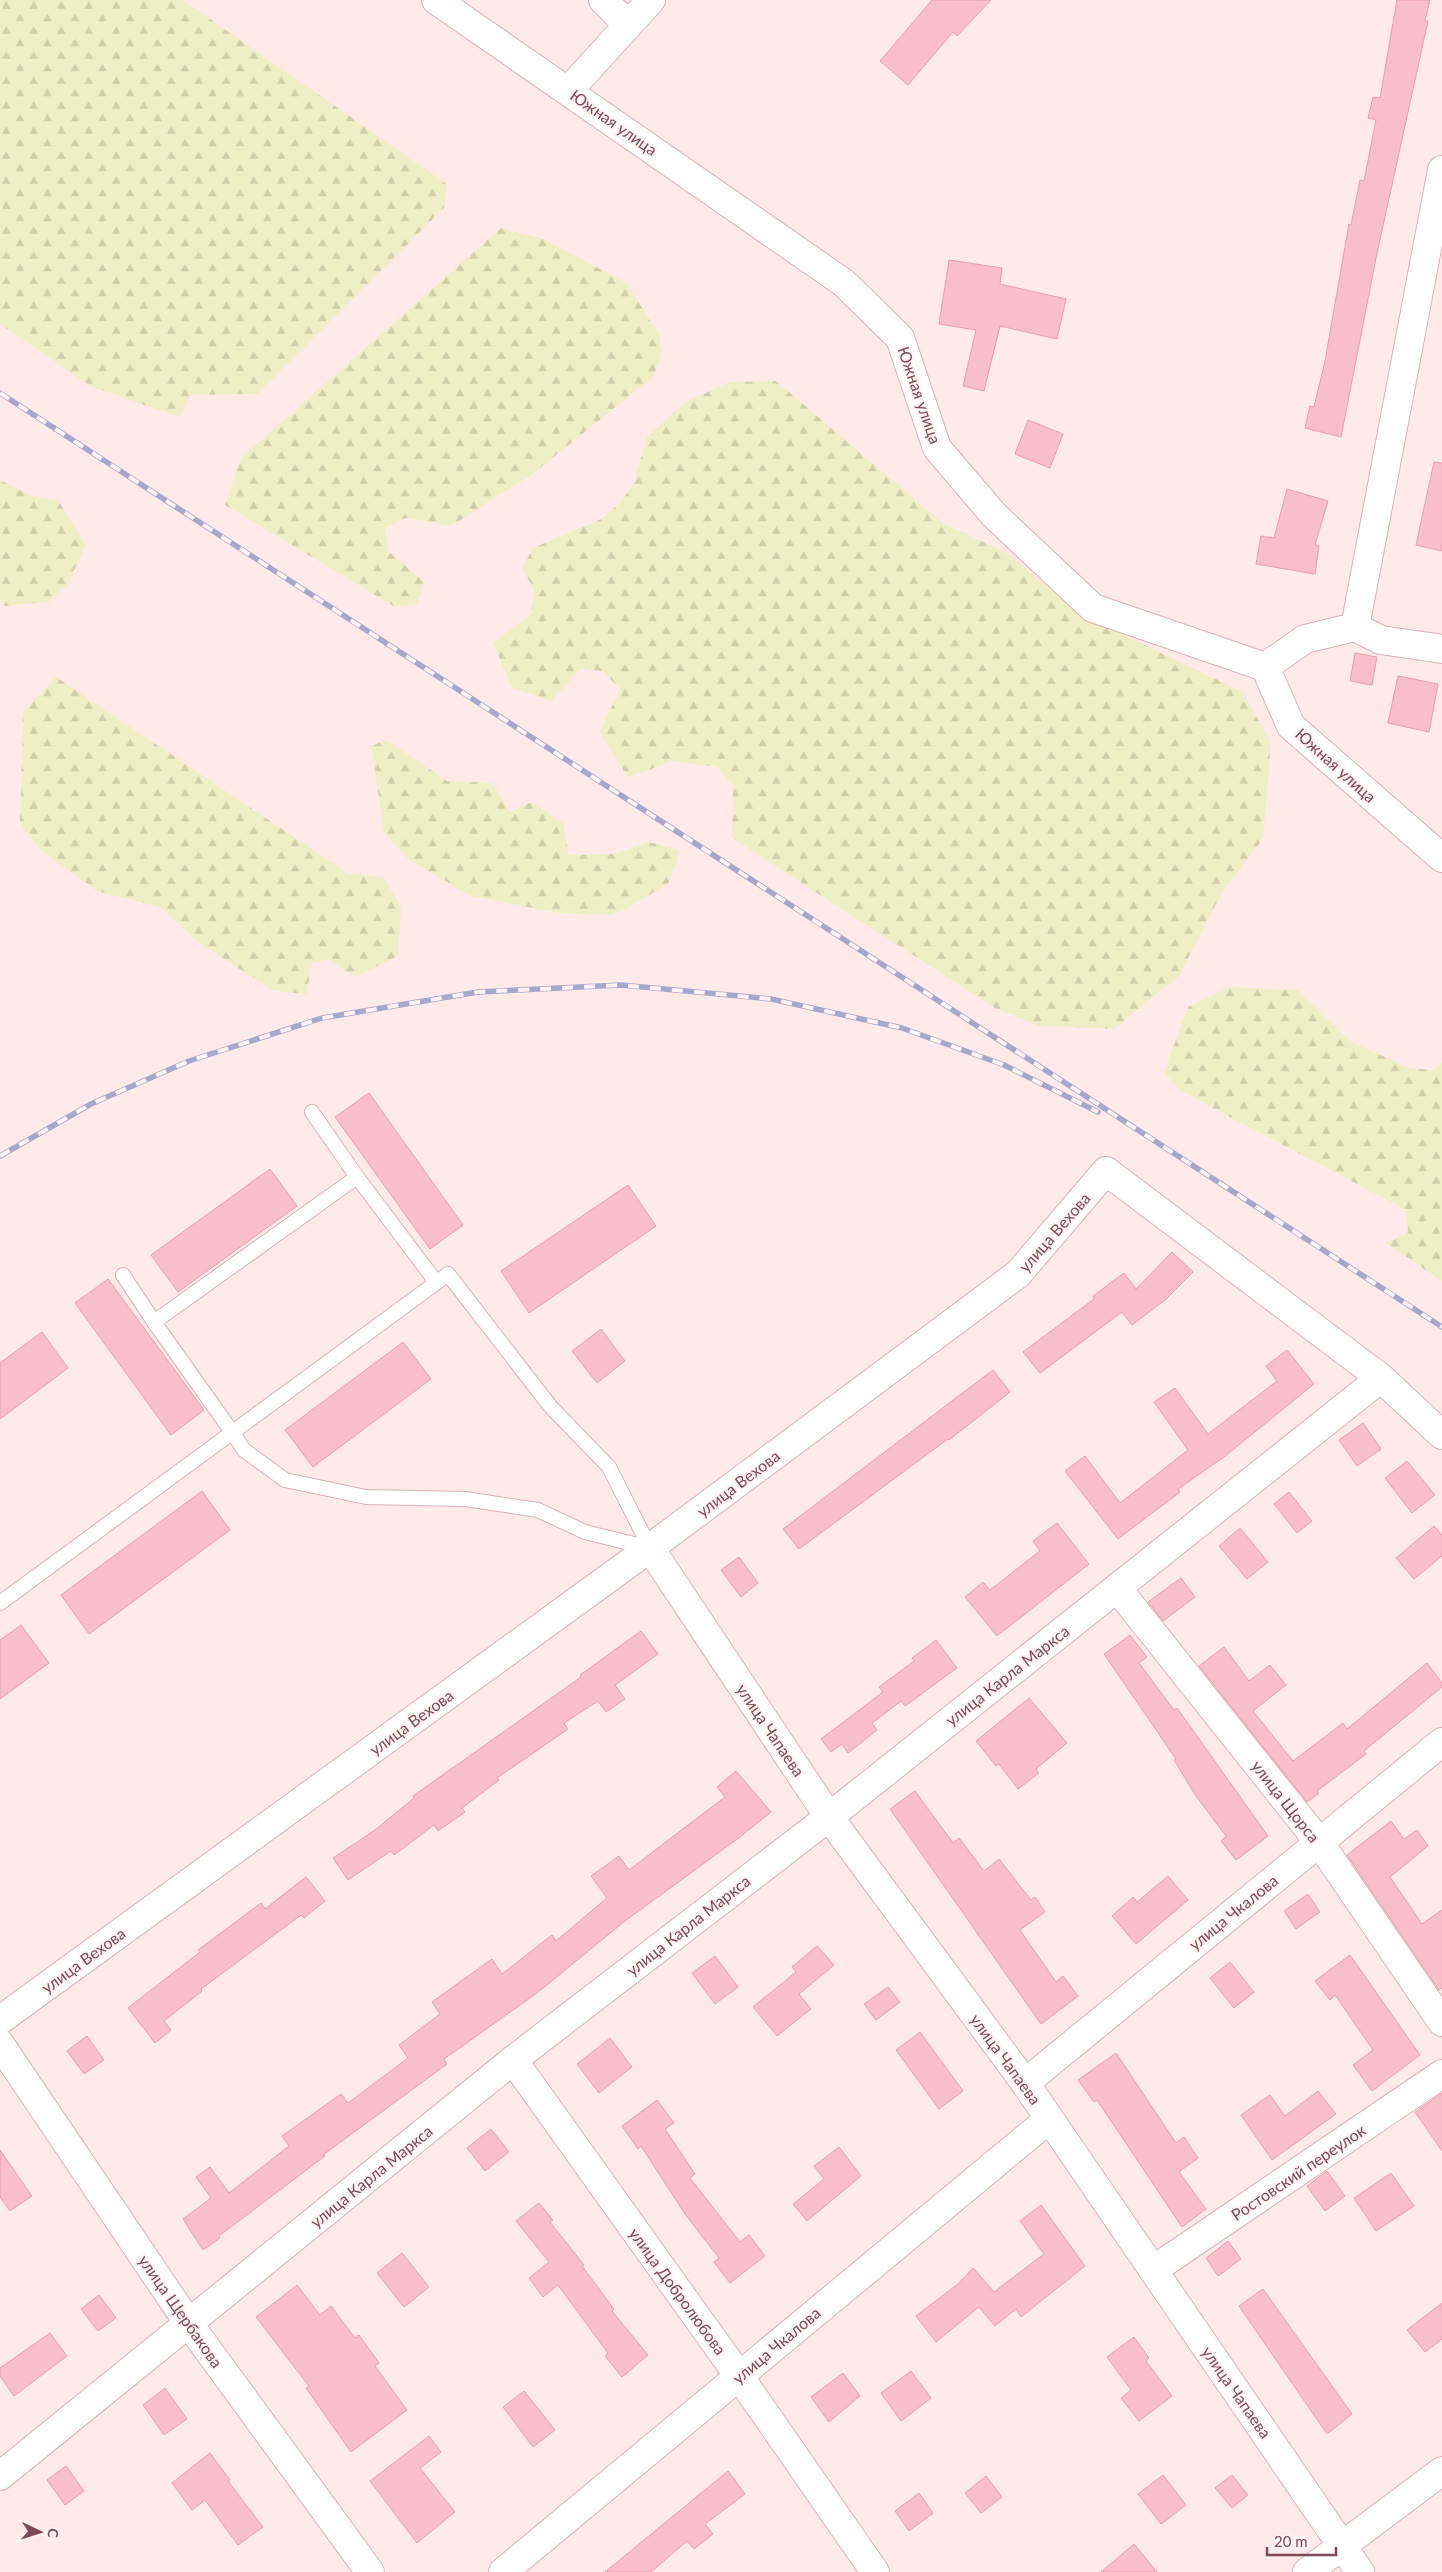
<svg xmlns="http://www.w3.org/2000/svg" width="1442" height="2572" font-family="Lato,sans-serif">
<defs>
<pattern id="forest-firs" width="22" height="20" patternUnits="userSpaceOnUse" patternTransform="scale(1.25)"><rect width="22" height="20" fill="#efefc5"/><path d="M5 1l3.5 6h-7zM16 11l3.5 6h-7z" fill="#d1ceab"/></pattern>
</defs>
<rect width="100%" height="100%" fill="#ffeaea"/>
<g fill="url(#forest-firs)">
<path d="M0 0H183L447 184 444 208 258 394 191 395 179 417 90 386 0 324Z"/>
<path d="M501 228 544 239 626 283 659 334 662 356 653 377 530 476 451 526 405 518 385 529 388 551 424 582 417 604 395 607 225 505 241 458Z"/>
<path d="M776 381 943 523 1007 553 1082 615 1243 692 1271 743 1263 839 1221 894 1179 976 1114 1029 1039 1026 995 1008 732 838 733 787 717 767 671 761 628 778 600 732 620 689 603 671 581 669 551 701 512 688 493 643 531 614 534 590 522 568 533 548 601 519 620 503 634 483 647 437 684 403 729 382Z"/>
<path d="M0 480 32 496 58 500 86 545 67 585 49 602 4 606 0 601Z"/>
<path d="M56 677 348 873 384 877 401 908 398 956 355 977 327 959 312 963 306 994 274 991 198 942 160 907 97 891 40 850 20 824 23 712Z"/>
<path d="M387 740 447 781 493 783 510 812 531 802 563 823 569 855 613 854 649 842 680 850 669 883 625 910 608 915 558 913 471 896 408 859 384 832 371 746Z"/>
<path d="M1230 987 1298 990 1350 1041 1409 1068 1433 1070 1442 1062V1281L1386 1243 1408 1233 1406 1210 1179 1090 1164 1072 1188 1007Z"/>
</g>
<g fill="#f8beca" stroke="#ec9cae">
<path d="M932 0H991L957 36 953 32 908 85 880 61Z"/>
<path d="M1397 0H1430L1425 21H1428L1377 253 1341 437 1305 428 1310 406 1314 407 1325 361 1349 224 1351 225 1360 180 1364 181 1376 120 1368 118 1373 97 1380 98Z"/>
<path d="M949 260 1002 268 1000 284 1066 299 1057 339 1000 326 984 391 963 386 976 330 939 324Z"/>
<path d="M1028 420 1063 434 1050 468 1015 454Z"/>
<path d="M1434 462 1442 463V551L1416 545Z"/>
<path d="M1287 489 1328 501 1315 545 1319 546 1315 574 1256 564 1261 536 1274 538Z"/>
<path d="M1355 653 1377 657 1372 685 1350 681Z"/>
<path d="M1398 676 1438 684 1429 732 1388 723Z"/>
<path d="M369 1093 463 1225 430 1249 335 1117Z"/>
<path d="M270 1169 297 1206 178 1292 151 1255Z"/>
<path d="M628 1185 656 1226 529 1313 501 1271Z"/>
<path d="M1172 1252 1193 1272 1165 1300 1132 1325 1122 1312 1040 1373 1023 1352 1094 1299 1093 1296 1124 1273 1136 1289Z"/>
<path d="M108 1279 204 1410 171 1435 75 1303Z"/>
<path d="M601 1329 625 1361 597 1383 572 1351Z"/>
<path d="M42 1332 68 1368 0 1419V1363Z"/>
<path d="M403 1342 431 1379 313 1467 285 1430Z"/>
<path d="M1287 1350 1314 1384 1224 1457 1178 1489 1180 1492 1118 1539 1065 1471 1085 1456 1120 1503 1188 1450 1154 1402 1175 1388 1208 1434 1277 1381 1266 1366Z"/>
<path d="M993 1370 1010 1392 949 1440 948 1439 799 1549 783 1529Z"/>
<path d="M1363 1423 1381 1449 1357 1466 1339 1440Z"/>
<path d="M1407 1461 1435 1495 1412 1513 1385 1478Z"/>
<path d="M202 1491 230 1530 89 1634 61 1595Z"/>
<path d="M1289 1492 1312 1521 1297 1533 1274 1504Z"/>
<path d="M1057 1523 1089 1564 997 1636 965 1597 983 1582 990 1590 1040 1551 1033 1541Z"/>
<path d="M1434 1526 1442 1535V1556L1414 1579 1396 1558Z"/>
<path d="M1240 1528 1268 1562 1247 1579 1219 1546Z"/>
<path d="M739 1557 758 1583 741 1597 721 1570Z"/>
<path d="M1181 1578 1195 1597 1163 1621 1148 1602Z"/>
<path d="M21 1625 49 1663 0 1699V1640Z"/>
<path d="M641 1631 658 1654 615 1685 625 1699 606 1712 598 1701 564 1723 568 1729 497 1778 499 1780 462 1808 465 1812 438 1831 434 1825 394 1855 391 1851 348 1880 333 1858 375 1830 414 1798 413 1796 581 1677 580 1675Z"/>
<path d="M1130 1635 1147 1657 1139 1663 1174 1710 1177 1708 1268 1836 1236 1860 1221 1841 1226 1836 1196 1796 1174 1760 1176 1759 1104 1654Z"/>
<path d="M936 1640 957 1668 905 1706 901 1701 872 1723 877 1730 848 1753 842 1744 831 1752 821 1739 883 1692 879 1687 914 1661 912 1658Z"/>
<path d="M1224 1647 1249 1681 1270 1665 1286 1685 1253 1711 1293 1761 1343 1723 1347 1729 1427 1663 1442 1683V1687L1364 1751 1366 1754 1317 1791 1319 1793 1307 1802 1199 1666Z"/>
<path d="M1029 1698 1067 1743 1036 1769 1039 1773 1018 1789 999 1764 996 1766 976 1741Z"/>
<path d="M736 1771 771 1812 740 1837 625 1921 537 1993 444 2059 447 2064 323 2155 325 2156 219 2236 220 2238 203 2250 183 2219 211 2198 196 2177 210 2167 229 2193 289 2146 282 2136 341 2094 348 2103 408 2058 399 2045 440 2014 432 2002 492 1959 502 1974 552 1935 556 1941 607 1898 591 1876 619 1856 629 1870 725 1797 717 1787Z"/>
<path d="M915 1791 953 1843 959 1838 984 1871 999 1859 1031 1900 1035 1897 1045 1912 1020 1930 1056 1982 1063 1976 1078 1996 1041 2024 890 1809Z"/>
<path d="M1391 1821 1404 1839 1417 1830 1428 1846 1390 1877 1422 1924 1442 1910V1988L1439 1990 1347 1855Z"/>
<path d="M1168 1876 1188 1900 1136 1944 1112 1916 1133 1897 1137 1902Z"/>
<path d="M306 1877 325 1901 304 1918 301 1915 201 1989 202 1991 164 2021 171 2030 155 2043 128 2008 200 1952 198 1950 261 1903 265 1909Z"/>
<path d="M1308 1894 1320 1912 1296 1929 1284 1911Z"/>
<path d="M817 1946 834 1965 799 1994 811 2009 777 2036 753 2007 796 1972 792 1967Z"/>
<path d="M1350 1955 1420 2055 1372 2091 1353 2065 1373 2050 1335 1995 1330 2000 1315 1981Z"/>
<path d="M715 1956 738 1987 715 2004 692 1973Z"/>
<path d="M1230 1962 1254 1992 1234 2008 1210 1978Z"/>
<path d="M888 1987 900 2002 876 2020 864 2004Z"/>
<path d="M920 2032 963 2091 939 2109 896 2050Z"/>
<path d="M87 2036 104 2060 84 2074 67 2051Z"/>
<path d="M610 2038 632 2067 599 2093 577 2064Z"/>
<path d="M1116 2053 1176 2143 1184 2137 1198 2158 1179 2172 1206 2209 1182 2227 1097 2100 1094 2102 1078 2080Z"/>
<path d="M1318 2091 1336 2114 1272 2160 1241 2115 1270 2095 1285 2116Z"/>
<path d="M1442 2093V2151L1415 2112Z"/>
<path d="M657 2100 674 2123 665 2129 695 2174 690 2178 740 2242 749 2235 765 2256 730 2283 714 2262 719 2258 685 2214 641 2146 638 2149 622 2126Z"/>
<path d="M491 2129 509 2152 485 2171 467 2148Z"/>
<path d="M839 2147 861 2176 807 2221 793 2204 824 2179 814 2166Z"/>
<path d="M0 2150 32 2196 10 2211 0 2197Z"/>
<path d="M1327 2171 1345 2196 1325 2211 1307 2186Z"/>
<path d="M1391 2173 1414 2206 1376 2231 1354 2198Z"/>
<path d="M539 2203 553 2220 550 2222 584 2265 582 2266 614 2309 612 2311 648 2355 622 2377 605 2356 608 2353 558 2285 543 2297 529 2278 549 2262 516 2221Z"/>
<path d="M1041 2205 1085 2266 1021 2317 1016 2309 995 2326 979 2307 936 2342 916 2316 959 2283 973 2268 994 2292 1044 2254 1020 2221Z"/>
<path d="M1228 2241 1241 2259 1218 2276 1206 2258Z"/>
<path d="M402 2253 429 2287 404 2307 377 2273Z"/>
<path d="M297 2285 320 2315 331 2306 355 2338 359 2335 379 2363 375 2366 407 2410 351 2452 306 2388 309 2386 256 2317Z"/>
<path d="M1263 2289 1352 2414 1327 2434 1239 2306Z"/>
<path d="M99 2295 116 2318 98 2331 81 2309Z"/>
<path d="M1442 2303V2339L1425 2352 1407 2330Z"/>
<path d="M50 2333 67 2356 14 2396 0 2376V2368Z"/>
<path d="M1134 2337 1149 2358 1146 2361 1172 2396 1139 2421 1121 2398 1131 2390 1107 2357Z"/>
<path d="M911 2371 931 2398 901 2421 881 2393Z"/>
<path d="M843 2373 860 2396 829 2422 811 2397Z"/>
<path d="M165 2388 187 2419 164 2435 143 2405Z"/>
<path d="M524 2391 555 2430 533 2447 503 2407Z"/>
<path d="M429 2436 441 2452 420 2468 455 2512 417 2543 370 2481Z"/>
<path d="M210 2453 230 2480 228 2481 263 2527 238 2545 205 2500 192 2510 172 2483Z"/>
<path d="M66 2466 84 2491 65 2505 47 2480Z"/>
<path d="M728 2471 745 2494 705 2524 713 2534 694 2549 687 2541 651 2572H605Z"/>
<path d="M1163 2475 1186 2505 1161 2524 1138 2494Z"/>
<path d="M1232 2475 1248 2495 1232 2508 1215 2488Z"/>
<path d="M986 2476 1002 2497 981 2513 965 2493Z"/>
<path d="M919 2493 933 2513 909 2531 895 2511Z"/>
<path d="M1134 2544 1157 2572H1101Z"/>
</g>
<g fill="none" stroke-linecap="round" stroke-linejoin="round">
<defs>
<g id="service">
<path d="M312 1112 357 1177"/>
<path d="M123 1275 154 1322"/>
<path d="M0 1603 448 1274 550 1406 609 1467 650 1548 585 1532 538 1510 465 1499 366 1497 285 1480 244 1450 232 1432 154 1322 357 1177 436 1282"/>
</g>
<g id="minor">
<path d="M436 0 844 283 900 338 937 448 994 515 1093 608 1265 667 1291 726 1442 858"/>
<path d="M603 0 617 14 631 21"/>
<path d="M569 90 651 0"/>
<path d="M1355 627 1442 170"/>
<path d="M1265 667 1305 639 1355 627 1381 640 1442 649"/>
<path d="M1117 1588 1319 1842 1442 2022"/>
<path d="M0 2020 650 1548 1018 1274 1106 1171 1381 1378 1442 1435"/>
<path d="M0 2044 189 2324 370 2572"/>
<path d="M513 2060 739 2376 875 2572"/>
<path d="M1025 2083 1442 1742"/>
<path d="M1153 2270 1442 2074"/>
<path d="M0 2476 513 2060 829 1817 1381 1378"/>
<path d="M503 2572 1049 2119"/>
</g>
<g id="tertiary">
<path d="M650 1548 829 1817 1025 2083 1360 2572"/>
<path d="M1307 2572 1442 2471"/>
</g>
</defs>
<use href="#service" stroke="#d8b2b8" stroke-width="16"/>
<use href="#minor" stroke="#d8b2b8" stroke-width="30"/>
<use href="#tertiary" stroke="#d8b2b8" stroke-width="30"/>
<use href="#service" stroke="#fff" stroke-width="14"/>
<use href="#minor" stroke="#fff" stroke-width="28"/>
<use href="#tertiary" stroke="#fff" stroke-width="28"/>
<defs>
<g id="rail">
<path d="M0 393 1442 1327"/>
<path d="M0 1156 91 1104 189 1061 322 1018 478 992 621 985 771 999 902 1028 1004 1065 1098 1112"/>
</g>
</defs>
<use href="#rail" stroke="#a5a7cc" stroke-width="5.5"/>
<use href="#rail" stroke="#fff3f3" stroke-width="4" stroke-dasharray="11" stroke-linecap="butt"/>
</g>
<g text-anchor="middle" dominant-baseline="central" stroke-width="4" stroke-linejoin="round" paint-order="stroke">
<g font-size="16" fill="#7e4956" stroke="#fff3f3">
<text transform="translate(614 122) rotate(35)">Южная улица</text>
<text transform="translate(920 395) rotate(71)">Южная улица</text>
<text transform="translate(1336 765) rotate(42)">Южная улица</text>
<text transform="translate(1054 1232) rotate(-49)">улица Вехова</text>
<text transform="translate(738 1483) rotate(-37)">улица Вехова</text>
<text transform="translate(1007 1675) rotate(-38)">улица Карла Маркса</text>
<text transform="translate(411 1722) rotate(-36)">улица Вехова</text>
<text transform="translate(771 1730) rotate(56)">улица Чапаева</text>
<text transform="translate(1286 1801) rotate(52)">улица Щорса</text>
<text transform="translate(1233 1912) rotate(-39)">улица Чкалова</text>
<text transform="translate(688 1925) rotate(-38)">улица Карла Маркса</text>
<text transform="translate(83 1960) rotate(-36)">улица Вехова</text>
<text transform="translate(1006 2059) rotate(54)">улица Чапаева</text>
<text transform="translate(1298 2172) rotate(-34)">Ростовский переулок</text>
<text transform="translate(371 2176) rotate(-39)">улица Карла Маркса</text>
<text transform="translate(678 2291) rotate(54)">улица Добролюбова</text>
<text transform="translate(181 2311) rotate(55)">улица Щербакова</text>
<text transform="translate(776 2345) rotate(-40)">улица Чкалова</text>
<text transform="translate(1237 2392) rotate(55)">улица Чапаева</text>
</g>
</g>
<g transform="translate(40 2532) rotate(94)" stroke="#fff3f3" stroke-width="4" paint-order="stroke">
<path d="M0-4L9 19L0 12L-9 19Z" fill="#7e4956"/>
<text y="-8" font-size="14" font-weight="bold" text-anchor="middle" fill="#7e4956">С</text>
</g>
<path d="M1267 2547v8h69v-8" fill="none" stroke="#7e4956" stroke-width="2.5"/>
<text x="1274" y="2547" font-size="15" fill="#7e4956" stroke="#fff3f3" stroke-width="4" paint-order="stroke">20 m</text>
</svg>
